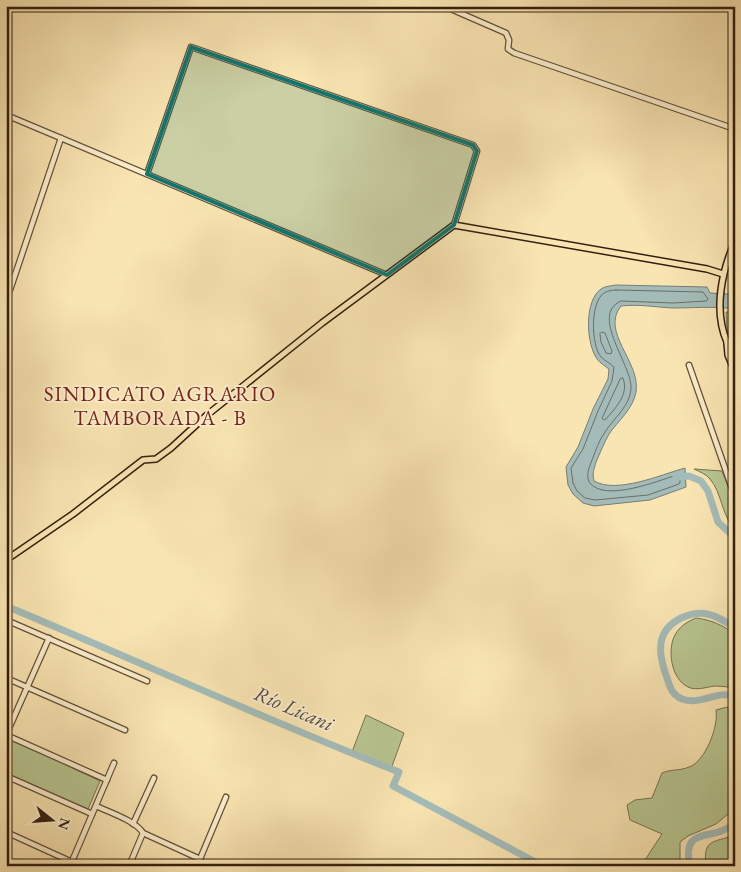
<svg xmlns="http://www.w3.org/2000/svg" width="741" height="872" font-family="'EB Garamond',serif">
<rect width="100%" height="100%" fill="#f9e5b2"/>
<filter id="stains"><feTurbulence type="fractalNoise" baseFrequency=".004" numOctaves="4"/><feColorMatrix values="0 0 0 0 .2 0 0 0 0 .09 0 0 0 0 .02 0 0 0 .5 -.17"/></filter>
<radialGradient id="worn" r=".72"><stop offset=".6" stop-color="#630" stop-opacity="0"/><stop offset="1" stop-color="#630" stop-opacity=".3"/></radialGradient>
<g fill="#b8c691" stroke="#767251">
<path d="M726 312H735V337L731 339 727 329Z"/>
<path d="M694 469 722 471 735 504V530C721 514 722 493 710 479 706 474 700 472 694 469Z"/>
<path d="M696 618C712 620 722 625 735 634V689C729 687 722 686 715 686 707 687 696 691 688 687 671 679 667 649 675 635 680 626 687 622 696 618Z"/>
<path d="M727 707 735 716 734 809 716 824 688 836 680 842V866H641L662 834 630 820 627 805 635 800 652 798 662 773C671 769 680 771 689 767 705 762 719 726 716 710Z"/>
<path d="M366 715 404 733 391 769 352 752Z"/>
<path d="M7 737 100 781 88 809 6 773Z"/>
<path d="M735 835V861L732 866H706C703 839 712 843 735 835Z"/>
</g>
<path fill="#a4bcb9" stroke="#777d76" d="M616 285 707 287 710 293 727 294 735 292V309C713 306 694 308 672 308 655 307 638 304 621 306 600 332 641 362 636 392 633 409 618 421 609 434 604 443 600 453 596 462 594 469 592 474 594 481 617 494 660 475 685 468L686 487 650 500 594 506 583 503 573 494 568 485 566 467 578 447 593 409 608 379 609 369C605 366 600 363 597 359 586 343 584 301 601 289 605 286 611 286 616 285Z"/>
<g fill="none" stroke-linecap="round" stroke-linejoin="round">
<g stroke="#6c6e65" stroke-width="1">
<path d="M616 290 703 292 708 299 706 301 673 303 621 301C589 315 633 366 631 389 630 406 614 418 605 432 599 440 596 450 592 460 589 468 586 474 589 482 604 503 657 481 677 475L680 477V482L679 484 648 495 595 500 585 498 577 491 573 483 571 468 583 449 598 411 612 381 614 367C610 363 605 361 601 357 591 345 590 302 604 293 607 291 613 290 616 290Z"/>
<path d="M602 332 605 333 612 351 611 354 606 353 601 342 600 334Z"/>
<path d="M621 378H623C629 395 616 407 606 419L604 420 602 418 604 414Z"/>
</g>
<g stroke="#a4bcb9" stroke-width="7">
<path d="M676 477 689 476 701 481 708 491 718 522 735 538"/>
<path d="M6 606C138 661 266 720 399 772L393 786 537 863 540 866"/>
<path d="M735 628C726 622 718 616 707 614 699 612 688 615 681 618 655 631 658 654 667 678 670 687 672 695 682 699 700 706 717 690 735 696"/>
<path d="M690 866C681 824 713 843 735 823"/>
</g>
<defs>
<g id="minor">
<path d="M444 6 506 33 509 40 508 49 514 53 735 129"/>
<path d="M6 115 387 275"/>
<path d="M147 174 191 47 473 145 477 151 454 225"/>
<path d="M10 290 61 138"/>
<path d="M727 343 735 339"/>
<path d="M689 365 735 497"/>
<path d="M6 620 147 681"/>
<path d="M6 678 125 730"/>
<path d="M6 735 107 780"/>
<path d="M6 735 49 638"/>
<path d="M6 776 92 814"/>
<path d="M96 806C109 812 136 821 143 833L200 859"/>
<path d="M133 824 154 778"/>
<path d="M6 832 72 862"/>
<path d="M70 866 114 763"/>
<path d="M129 866 143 833"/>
<path d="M199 866 200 859 226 797"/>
</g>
<g id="major">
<path d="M735 241C722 271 713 310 727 342 729 347 733 351 735 356"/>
<path d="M727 343 728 355 735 372"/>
<path d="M6 560 73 514 143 460 156 459 171 448 207 415 322 323 454 225 707 269 723 274"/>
</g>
</defs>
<use href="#minor" stroke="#655039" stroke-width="7"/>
<use href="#major" stroke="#341f11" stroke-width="8"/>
<use href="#minor" stroke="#fbeecd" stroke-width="4.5"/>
<use href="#major" stroke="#f9e5b2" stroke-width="5"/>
</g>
<path fill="#0f766e" fill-opacity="0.2" stroke="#0f766e" stroke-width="4" stroke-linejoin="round" d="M191 47 473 145 477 151 454 225 387 275 147 174Z"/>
<g text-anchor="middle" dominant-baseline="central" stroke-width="4" stroke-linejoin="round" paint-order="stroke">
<g font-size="21" letter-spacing="1" fill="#7a1f14" stroke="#fbeecd">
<text x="160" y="393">SINDICATO AGRARIO<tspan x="160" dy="24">TAMBORADA - B</tspan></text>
</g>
<g font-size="21" font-style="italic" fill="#564e43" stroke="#fbeecd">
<text transform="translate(294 708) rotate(23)">Río Licani</text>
</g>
</g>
<rect width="741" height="872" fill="none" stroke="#f9e5b2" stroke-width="25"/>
<rect x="8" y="8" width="726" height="857" fill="none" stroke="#341f11" stroke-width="2.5"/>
<rect x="12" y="12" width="716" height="847" fill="none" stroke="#341f11"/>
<g transform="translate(52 820) rotate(107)" stroke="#fbeecd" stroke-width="4" paint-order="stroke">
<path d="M0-4L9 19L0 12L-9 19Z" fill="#341f11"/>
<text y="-8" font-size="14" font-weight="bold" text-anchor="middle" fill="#341f11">N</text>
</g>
<rect width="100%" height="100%" filter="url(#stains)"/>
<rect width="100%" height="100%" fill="url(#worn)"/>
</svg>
